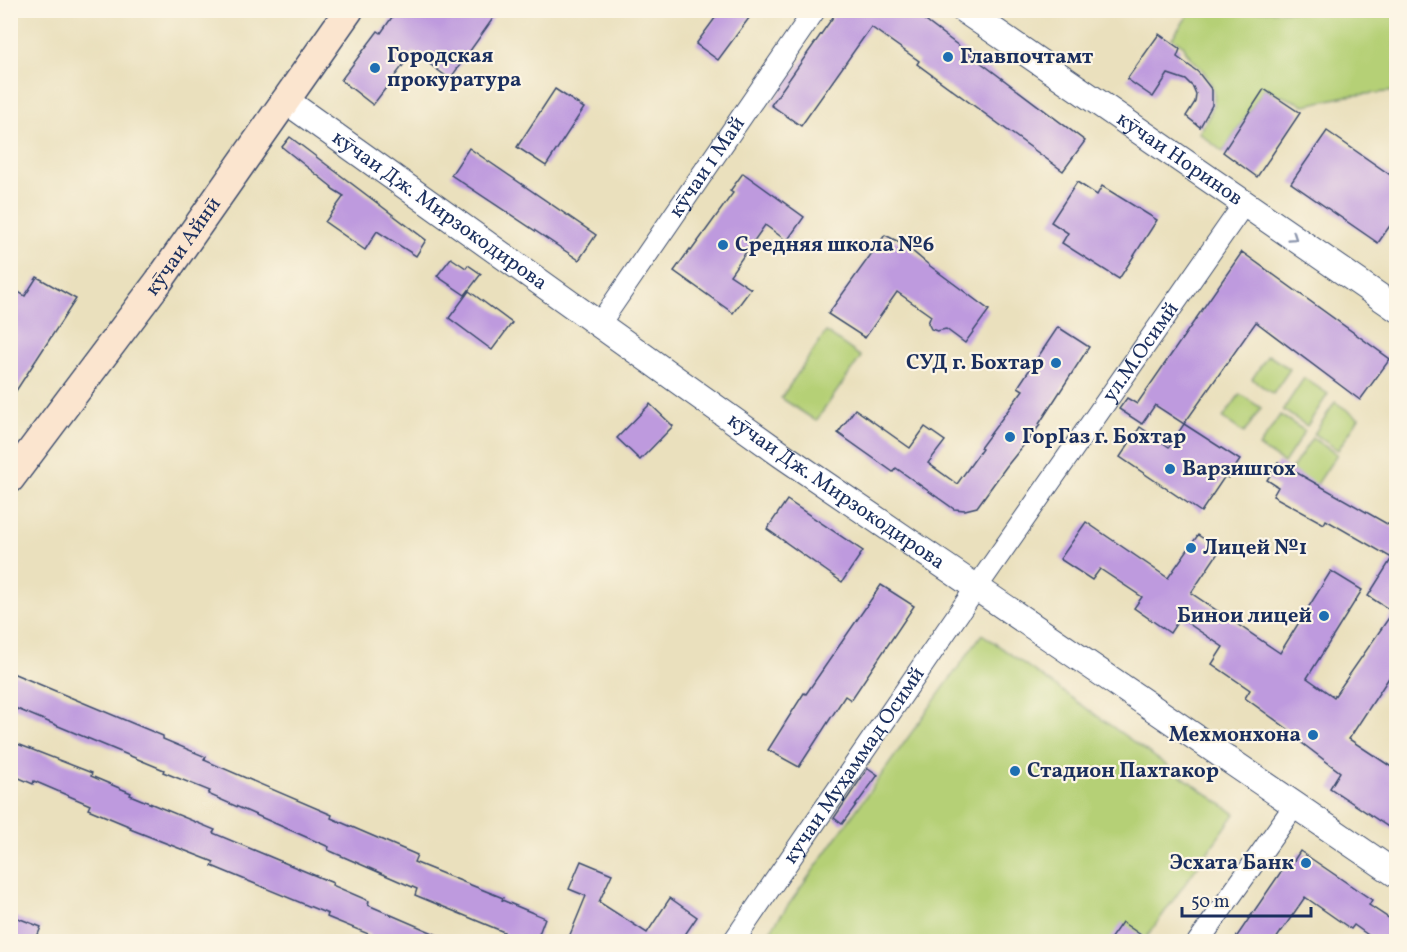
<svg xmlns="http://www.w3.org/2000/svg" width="1407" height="952" font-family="Vollkorn,serif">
<rect width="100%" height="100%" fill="#fcf5e5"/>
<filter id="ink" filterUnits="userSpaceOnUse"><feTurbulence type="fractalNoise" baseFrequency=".0167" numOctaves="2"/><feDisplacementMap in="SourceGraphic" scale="12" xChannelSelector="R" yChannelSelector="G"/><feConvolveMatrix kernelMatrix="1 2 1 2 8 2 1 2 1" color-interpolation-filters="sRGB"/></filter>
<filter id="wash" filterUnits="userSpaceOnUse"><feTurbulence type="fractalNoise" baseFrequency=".008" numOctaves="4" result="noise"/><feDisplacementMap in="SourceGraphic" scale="24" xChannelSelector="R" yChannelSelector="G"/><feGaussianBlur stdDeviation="1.35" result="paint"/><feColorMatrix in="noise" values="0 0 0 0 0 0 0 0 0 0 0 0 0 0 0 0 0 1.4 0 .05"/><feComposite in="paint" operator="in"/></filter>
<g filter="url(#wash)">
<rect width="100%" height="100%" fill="#eae0bd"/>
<g fill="#b5d076" stroke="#68806a" stroke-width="1.5">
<path d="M1191 11H1396V91L1347 96 1305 105 1264 89 1223 152 1199 133C1217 106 1222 91 1198 65 1192 59 1186 54 1184 46L1172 38Z"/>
<path d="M826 332 861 357 816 421 781 398Z"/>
<path d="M1268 355 1290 369 1273 394 1252 379Z"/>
<path d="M1304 378 1328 394 1307 426 1283 410Z"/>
<path d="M1240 394 1261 408 1244 433 1223 418Z"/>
<path d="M1335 402 1359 418 1338 450 1314 434Z"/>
<path d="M1280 415 1305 431 1284 463 1259 447Z"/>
<path d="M1312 438 1337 454 1316 486 1291 470Z"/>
<path d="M982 634 1235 814 1144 941 762 942Z"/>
</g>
<g id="blocks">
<g fill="#be9ade">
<path d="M397 10H499L450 79 413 52 373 105 341 80 378 31 381 33Z"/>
<path d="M721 10H755L718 60 696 44Z"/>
<path d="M838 10H911L1085 141 1063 171 917 64 919 61 871 27 801 126 771 105Z"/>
<path d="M1159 34 1180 49 1177 57 1198 72 1212 90V105L1200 127 1186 116 1195 102 1196 94 1193 87 1186 80 1168 74 1153 97 1127 79Z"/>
<path d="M555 89 584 108 546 166 517 147Z"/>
<path d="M1264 89 1300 113 1257 177 1223 152Z"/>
<path d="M1327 131 1396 179V217L1378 243 1291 183Z"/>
<path d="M290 137 426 240 416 256 377 231 365 250 325 222 344 196 331 188 332 187 282 147Z"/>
<path d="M469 148 596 235 579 260 451 175Z"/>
<path d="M743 173 804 217 787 241 765 225 730 275 751 289 733 313 674 271 690 249 691 251 733 193 730 191Z"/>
<path d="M1077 182 1097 195 1102 186 1157 220 1119 279 1062 243 1068 233 1051 222Z"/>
<path d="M885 235 905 245 930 266 989 310 965 343 946 329 937 331 931 329 928 323 931 316 897 292 865 338 828 314Z"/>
<path d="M1242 252 1390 359 1360 400 1256 322 1184 424 1155 405 1142 424 1119 409 1127 398 1137 404Z"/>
<path d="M451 258 466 268 468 265 481 274 465 295 437 276Z"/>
<path d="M37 277 76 299 10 400V287L25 296Z"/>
<path d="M469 291 512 323 492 350 449 318Z"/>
<path d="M1058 327 1089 347 1039 424 1040 425 1006 467 977 507 965 510 954 509 896 468 893 472 838 433 855 409 910 448 925 427 945 441 928 463 957 484 982 449 980 448 1023 390 1018 387Z"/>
<path d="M650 404 673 426 640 460 617 438Z"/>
<path d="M1184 424 1240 460 1228 478 1225 476 1201 512 1120 457 1140 427 1169 447Z"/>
<path d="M1278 462 1396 529V667L1349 739 1396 770V832L1330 788 1340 772 1290 734 1292 732 1245 698 1250 690 1212 664 1223 647 1180 618 1170 633 1134 608 1142 597 1100 569 1092 580 1060 559 1086 522 1168 578 1198 535 1220 550 1191 593 1280 653 1331 571 1362 590 1307 678 1334 697 1393 612 1368 596 1392 558 1326 520 1324 524 1273 496 1278 487 1267 480Z"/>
<path d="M787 500 863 551 842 582 767 529Z"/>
<path d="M881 585 914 606 851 700 845 696 799 767 768 750 804 693 806 694Z"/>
<path d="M10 672 163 736V739L206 757 204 760 332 815 331 818 417 855 414 862 503 898 502 900 545 918 536 942H522L503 934 504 932 415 895 417 889 328 850 329 847 208 794 210 791 163 772 164 770 10 706Z"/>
<path d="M15 743 92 773 91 776 131 793 130 795 215 830 213 833 333 883 332 885 369 901 368 905 454 942H377L369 938 371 935 327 917 328 914 212 866 214 862 130 829 131 827 88 809 90 805 34 781 33 784 10 774V753Z"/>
<path d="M868 768 878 775 842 824 834 818Z"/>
<path d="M1300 851 1372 900 1369 905 1396 923V942H1378L1354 925 1351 929 1305 897 1274 942H1233L1289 860 1293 862Z"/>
<path d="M581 861 612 874 599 902 647 933 670 898 697 917 680 942H567L586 896 569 889Z"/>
<path d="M10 915 41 927 35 942H10Z"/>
<path d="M1122 922 1151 942H1108Z"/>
</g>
</g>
</g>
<g filter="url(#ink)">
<use href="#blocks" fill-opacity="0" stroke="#3a4a6c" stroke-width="1.5"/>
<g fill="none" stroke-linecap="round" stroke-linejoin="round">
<defs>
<g id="minor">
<path id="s1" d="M600 323 815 10"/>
<path id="s2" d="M733 942 958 614 1244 204"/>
<path d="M1198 942 1295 805"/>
</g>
<g id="tertiary">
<path id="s3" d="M964 10 1396 308"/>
<path id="s4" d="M285 100 782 455 1396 874"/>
</g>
<g id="secondary">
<path id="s5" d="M10 479 159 281 349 10"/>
</g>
</defs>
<use href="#minor" stroke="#3a4a6c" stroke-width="23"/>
<use href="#tertiary" stroke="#3a4a6c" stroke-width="28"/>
<use href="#secondary" stroke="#3a4a6c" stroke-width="31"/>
<use href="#minor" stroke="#fff" stroke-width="21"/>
<use href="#tertiary" stroke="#fff" stroke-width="26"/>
<use href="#secondary" stroke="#fbe5cf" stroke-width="28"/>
</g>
<defs><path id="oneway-chevron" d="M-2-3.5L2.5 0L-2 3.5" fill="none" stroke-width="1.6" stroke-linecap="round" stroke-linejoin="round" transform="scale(1.5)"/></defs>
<use stroke="#8d97ae" href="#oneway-chevron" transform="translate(1293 237) rotate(34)"/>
</g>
<g fill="#1f6fb2" stroke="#fcf5e5" stroke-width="2">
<circle cx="948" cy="57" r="6"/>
<circle cx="375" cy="68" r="6"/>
<circle cx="723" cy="245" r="6"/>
<circle cx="1056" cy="363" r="6"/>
<circle cx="1010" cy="437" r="6"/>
<circle cx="1170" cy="469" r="6"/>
<circle cx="1191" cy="548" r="6"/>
<circle cx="1324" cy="616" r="6"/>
<circle cx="1313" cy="735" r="6"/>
<circle cx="1015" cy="771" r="6"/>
<circle cx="1306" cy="863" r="6"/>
</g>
<g text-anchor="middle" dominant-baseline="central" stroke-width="4.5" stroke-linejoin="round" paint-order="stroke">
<g font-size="21" font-weight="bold" fill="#1b2f5e" stroke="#fcf5e5" text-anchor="start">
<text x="387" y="56">Городская<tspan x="387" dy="24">прокуратура</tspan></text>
<text x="960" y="57">Главпочтамт</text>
<text x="735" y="245">Средняя школа №6</text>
<text x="1044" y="363" text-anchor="end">СУД г. Бохтар</text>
<text x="1022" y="437">ГорГаз г. Бохтар</text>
<text x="1182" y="469">Варзишгох</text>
<text x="1203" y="548">Лицей №1</text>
<text x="1312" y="616" text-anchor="end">Бинои лицей</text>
<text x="1301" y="735" text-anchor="end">Мехмонхона</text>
<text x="1027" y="771">Стадион Пахтакор</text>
<text x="1294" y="863" text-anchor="end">Эсхата Банк</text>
</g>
<g font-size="21" fill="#1b2f5e" stroke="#fcf5e5">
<text stroke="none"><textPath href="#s3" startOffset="262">кӯчаи Норинов</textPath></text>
<text stroke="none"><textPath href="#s1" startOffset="189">кӯчаи 1 Май</textPath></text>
<text stroke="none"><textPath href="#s4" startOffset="190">кӯчаи Дж. Мирзокодирова</textPath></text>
<text stroke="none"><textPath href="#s5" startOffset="290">кӯчаи Айнӣ</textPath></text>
<text stroke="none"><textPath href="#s2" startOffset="717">ул.М.Осимй</textPath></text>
<text stroke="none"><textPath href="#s4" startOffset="676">кӯчаи Дж. Мирзокодирова</textPath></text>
<text stroke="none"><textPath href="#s2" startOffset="214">кучаи Муҳаммад Осимй</textPath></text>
</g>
</g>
<rect width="1407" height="952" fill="none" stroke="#fcf5e5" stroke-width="36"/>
<path d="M1182 907v9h129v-9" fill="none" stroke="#1b2f5e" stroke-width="3"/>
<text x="1191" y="907" font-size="18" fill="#1b2f5e" stroke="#fcf5e5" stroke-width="4.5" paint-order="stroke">50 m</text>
</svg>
